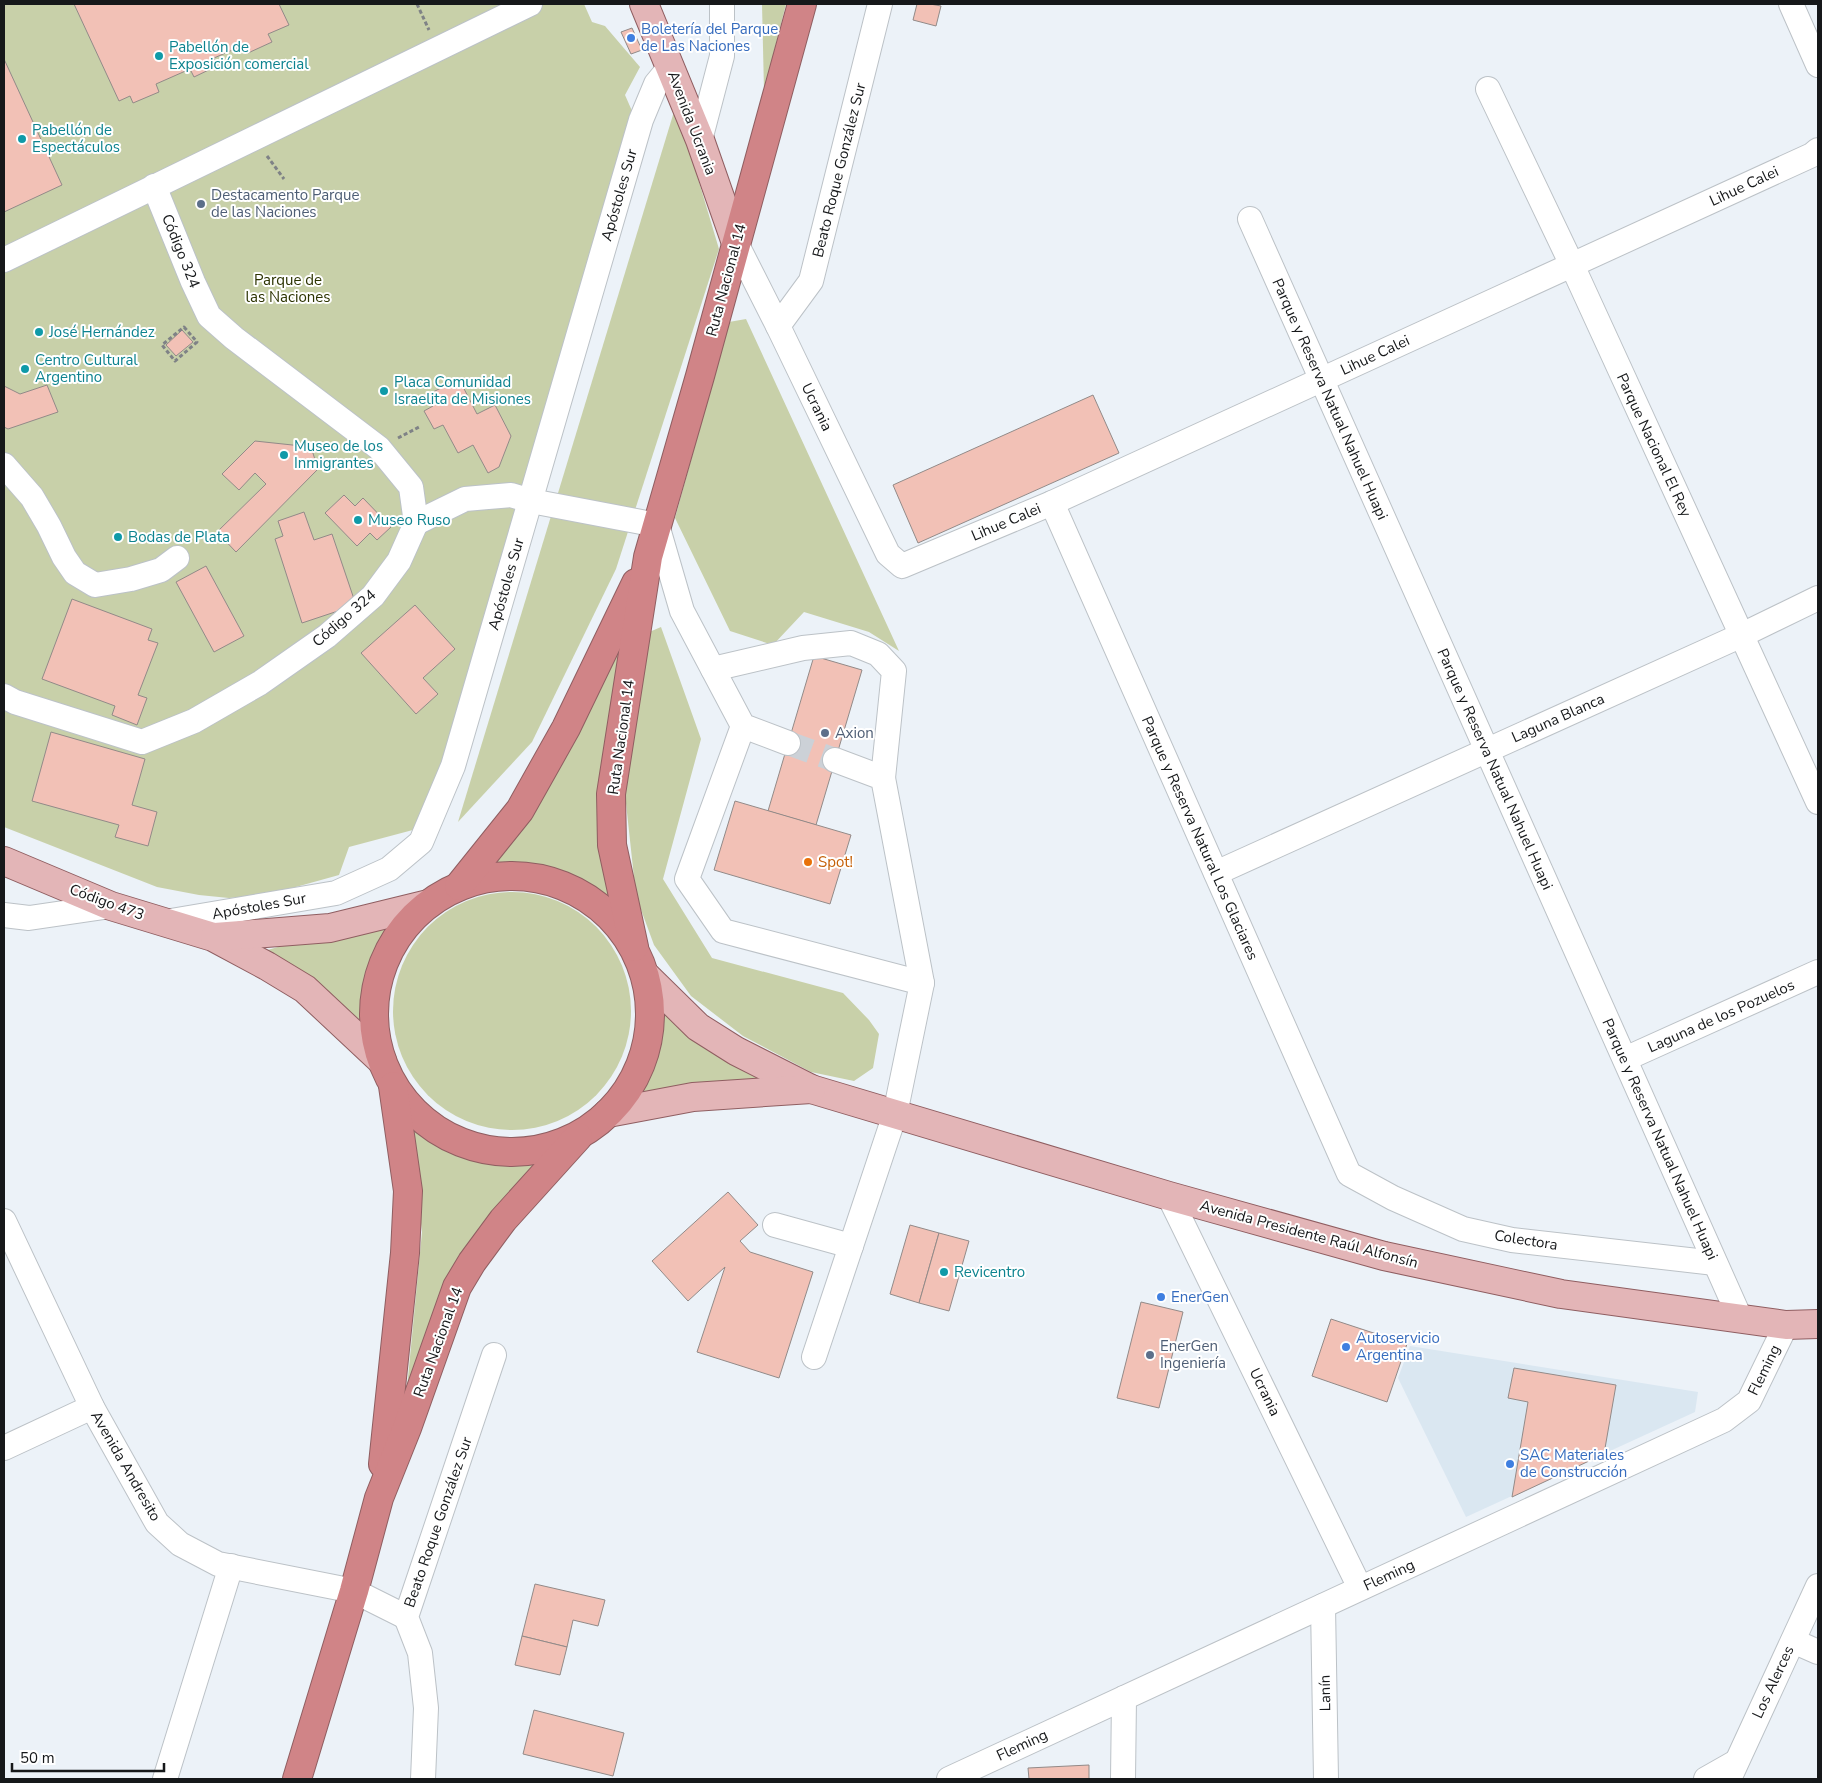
<svg xmlns="http://www.w3.org/2000/svg" width="1822" height="1783" font-family="'Nunito Sans',sans-serif">
<rect width="100%" height="100%" fill="#ecf2f8"/>
<path fill="#dae7f1" d="M1410 1346 1698 1392 1695 1412 1466 1517 1398 1378Z"/>
<g fill="#c8d0a9">
<path d="M4 4H584L592 22 605 26 640 67 625 95 636 120 424 827 349 847 339 875 267 895 229 898 199 895 157 887 4 827Z"/>
<path d="M762 4H786L764 91Z"/>
<path d="M676 105 719 249 616 569 532 742 458 822Z"/>
<path d="M746 319 899 651 869 632 804 612 773 645 730 631 675 518 729 322Z"/>
<path d="M661 627 701 739 663 879 712 958 843 993 869 1020 879 1034 873 1068 854 1081 811 1072 743 1036 691 996 654 945 636 896 625 794 647 633Z"/>
<path d="M622 637 613 904 559 873 482 865 556 775Z"/>
<circle cx="512" cy="1011" r="119"/>
<path d="M392 920 365 972 366 1028 295 966 264 951 306 939Z"/>
<path d="M658 997 773 1082 630 1097 660 1049Z"/>
<path d="M409 1117 455 1149 496 1159 547 1154 459 1255 407 1388 422 1232Z"/>
</g>
<g fill="#f2c1b6" stroke="#928a88">
<path d="M74 4H279L289 25 268 34 272 42 248 53 244 45 214 58 217 66 194 77 190 69 156 84 159 92 133 103 130 96 119 101Z"/>
<path d="M917 4H930L941 6 936 26 913 20Z"/>
<path d="M632 28 642 50 631 54 621 32Z"/>
<path d="M4 59 62 185 4 212Z"/>
<path d="M182 330 193 342 176 356 166 345Z"/>
<path d="M459 379 477 414 495 405 511 436 499 467 488 473 473 445 458 453 443 425 434 429 424 411 433 406 427 395Z"/>
<path d="M47 385 58 412 8 429 4 427V386L20 394Z"/>
<path d="M1093 395 1119 453 918 543 893 485Z"/>
<path d="M255 441 311 447 318 469 236 552 217 532 266 484 255 473 239 490 222 474Z"/>
<path d="M344 495 355 506 363 498 391 527 377 540 370 533 357 546 325 513Z"/>
<path d="M304 512 314 540 332 534 356 605 302 623 275 539 283 536 278 521Z"/>
<path d="M206 566 244 636 214 652 176 582Z"/>
<path d="M72 599 152 629 148 640 158 643 138 695 147 698 137 725 112 715 115 706 42 679Z"/>
<path d="M415 605 455 649 423 678 438 694 416 714 361 653Z"/>
<path d="M814 656 862 670 816 825 768 811Z"/>
<path d="M51 732 145 759 132 805 157 812 148 846 115 837 119 825 32 801Z"/>
<path d="M735 801 851 835 830 904 714 870Z"/>
<path d="M728 1192 758 1225 740 1241 750 1252 813 1272 779 1378 697 1352 725 1267 688 1301 652 1261Z"/>
<path d="M910 1225 939 1233 919 1303 890 1294Z"/>
<path d="M939 1233 969 1241 949 1311 919 1303Z"/>
<path d="M1141 1302 1183 1312 1159 1408 1117 1398Z"/>
<path d="M1331 1319 1407 1344 1387 1402 1312 1376Z"/>
<path d="M1514 1368 1616 1385 1604 1454 1512 1497 1528 1402 1508 1398Z"/>
<path d="M535 1584 605 1600 598 1626 573 1620 567 1647 522 1636Z"/>
<path d="M522 1636 567 1647 560 1675 515 1665Z"/>
<path d="M534 1710 624 1733 613 1776 523 1754Z"/>
<path d="M1089 1765V1779H1029L1028 1768Z"/>
</g>
<g fill="none" stroke-linecap="round" stroke-linejoin="round">
<path stroke="#ccd1d7" stroke-width="24" stroke-dasharray="24 12" stroke-linecap="butt" d="M788 743 835 760"/>
<defs>
<g id="minor">
<path d="M1791 4 1818 65"/>
<path d="M1488 89 1572 265 1818 802"/>
<path d="M700 140 722 56V4"/>
<path d="M1250 219 1740 1318"/>
<path d="M736 243 778 326 888 554 902 566 1052 503 1812 155 1818 150"/>
<path d="M4 260 530 4"/>
<path d="M778 326 811 281 880 4"/>
<path d="M4 465 32 497 49 526 64 557 75 573 95 585 131 579 161 570 177 558"/>
<path d="M1052 503 1349 1174 1393 1198 1463 1229 1512 1240 1715 1263"/>
<path d="M416 523 465 499 511 495 531 501 657 525 682 611 743 726 788 743"/>
<path d="M713 669 803 648 851 643 878 654 894 671 883 778"/>
<path d="M4 696 15 702 142 742 194 721 260 683 327 636 373 596 399 561 416 523 411 487 379 448 234 338 209 316 193 282 154 186"/>
<path d="M743 726 687 879 723 931 922 983"/>
<path d="M1216 873 1742 635 1818 598"/>
<path d="M4 915 29 918 111 906"/>
<path d="M165 922 336 893 389 869 421 842 453 766 641 120 656 84 670 67"/>
<path d="M1625 1059 1818 972"/>
<path d="M1169 1196 1360 1588"/>
<path d="M4 1221 92 1407 157 1523 180 1544 218 1564 354 1591 406 1617"/>
<path d="M775 1225 851 1246"/>
<path d="M814 1357 895 1114 922 983 883 778 835 760"/>
<path d="M4 1448 92 1407"/>
<path d="M1323 1606 1326 1779"/>
<path d="M1793 1641 1818 1652"/>
<path d="M165 1779 231 1566"/>
<path d="M423 1779 426 1708 420 1653 406 1617 494 1355"/>
<path d="M949 1779 1724 1420 1749 1401 1786 1325"/>
<path d="M1123 1779 1124 1698"/>
<path d="M1706 1779 1736 1762"/>
<path d="M1729 1779 1818 1586"/>
</g>
<g id="major">
<path d="M644 4 700 140 736 243"/>
<path d="M4 861 111 906 213 937 267 966 305 989 382 1061"/>
<path d="M215 937 330 928 428 904"/>
<path d="M646 976 698 1027 736 1051 811 1089 1169 1196 1384 1256 1561 1294 1786 1325 1818 1324"/>
<path d="M608 1113 693 1097 811 1089"/>
</g>
<g id="highway">
<circle cx="512" cy="1014" r="138"/>
<path d="M459 886 520 810 566 728 636 583"/>
<path d="M634 947 612 845 611 794 648 557 700 376 802 4"/>
<path d="M383 1464 405 1253 408 1191 393 1086"/>
<path d="M297 1779 354 1591 379 1498 407 1428 457 1287 472 1262 503 1220 578 1137"/>
</g>
</defs>
<use href="#minor" stroke="#bcc2c7" stroke-width="26"/>
<use href="#major" stroke="#8f5e61" stroke-width="30"/>
<use href="#highway" stroke="#8f5e61" stroke-width="30"/>
<g stroke="#7f8286" stroke-width="3" stroke-dasharray="4 2.5" stroke-linecap="butt">
<path d="M417 4 429 30"/>
<path d="M267 156 284 179"/>
<path d="M184 327 197 342 175 361 162 345Z"/>
<path d="M398 438 421 426"/>
</g>
<use href="#minor" stroke="#fff" stroke-width="24"/>
<use href="#major" stroke="#e3b5b7" stroke-width="28"/>
<use href="#highway" stroke="#d08487" stroke-width="28"/>
</g>
<g fill="#3f7fe0" stroke="#fff" stroke-width="2">
<circle cx="631" cy="38" r="5"/>
<circle cx="1161" cy="1297" r="5"/>
<circle cx="1346" cy="1347" r="5"/>
<circle cx="1510" cy="1464" r="5"/>
</g>
<g fill="#0f9aa8" stroke="#fff" stroke-width="2">
<circle cx="159" cy="56" r="5"/>
<circle cx="22" cy="139" r="5"/>
<circle cx="39" cy="332" r="5"/>
<circle cx="25" cy="369" r="5"/>
<circle cx="384" cy="391" r="5"/>
<circle cx="284" cy="455" r="5"/>
<circle cx="358" cy="520" r="5"/>
<circle cx="118" cy="537" r="5"/>
<circle cx="944" cy="1272" r="5"/>
</g>
<g fill="#5c6f8a" stroke="#fff" stroke-width="2">
<circle cx="201" cy="204" r="5"/>
<circle cx="825" cy="733" r="5"/>
<circle cx="1150" cy="1355" r="5"/>
</g>
<circle fill="#e8710a" stroke="#fff" stroke-width="2" cx="808" cy="862" r="5"/>
<g text-anchor="middle" dominant-baseline="central" stroke-width="4" stroke-linejoin="round" paint-order="stroke">
<g font-size="15" fill="#366cbe" stroke="#fff" text-anchor="start">
<text x="641" y="29">Boletería del Parque<tspan x="641" dy="17">de Las Naciones</tspan></text>
<text x="1171" y="1297">EnerGen</text>
<text x="1356" y="1338">Autoservicio<tspan x="1356" dy="17">Argentina</tspan></text>
<text x="1520" y="1455">SAC Materiales<tspan x="1520" dy="17">de Construcción</tspan></text>
</g>
<g font-size="15" fill="#0d838f" stroke="#fff" text-anchor="start">
<text x="169" y="47">Pabellón de<tspan x="169" dy="17">Exposición comercial</tspan></text>
<text x="32" y="130">Pabellón de<tspan x="32" dy="17">Espectáculos</tspan></text>
<text x="49" y="332">José Hernández</text>
<text x="35" y="360">Centro Cultural<tspan x="35" dy="17">Argentino</tspan></text>
<text x="394" y="382">Placa Comunidad<tspan x="394" dy="17">Israelita de Misiones</tspan></text>
<text x="294" y="446">Museo de los<tspan x="294" dy="17">Inmigrantes</tspan></text>
<text x="368" y="520">Museo Ruso</text>
<text x="128" y="537">Bodas de Plata</text>
<text x="954" y="1272">Revicentro</text>
</g>
<g font-size="15" fill="#16181a" stroke="#fff">
<text transform="translate(692 123) rotate(69)">Avenida Ucrania</text>
<text transform="translate(839 170) rotate(-76)">Beato Roque González Sur</text>
<text transform="translate(1744 186) rotate(-25)">Lihue Calei</text>
<text transform="translate(619 195) rotate(-74)">Apóstoles Sur</text>
<text transform="translate(181 251) rotate(68)">Código 324</text>
<text transform="translate(726 280) rotate(-75)">Ruta Nacional 14</text>
<text transform="translate(1375 355) rotate(-25)">Lihue Calei</text>
<text transform="translate(1330 399) rotate(66)">Parque y Reserva Natual Nahuel Huapi</text>
<text transform="translate(817 407) rotate(64)">Ucrania</text>
<text transform="translate(1654 445) rotate(65)">Parque Nacional El Rey</text>
<text transform="translate(1006 522) rotate(-23)">Lihue Calei</text>
<text transform="translate(506 584) rotate(-74)">Apóstoles Sur</text>
<text transform="translate(344 618) rotate(-41)">Código 324</text>
<text transform="translate(1558 718) rotate(-24)">Laguna Blanca</text>
<text transform="translate(621 737) rotate(-82)">Ruta Nacional 14</text>
<text transform="translate(1495 769) rotate(66)">Parque y Reserva Natual Nahuel Huapi</text>
<text transform="translate(1200 838) rotate(66)">Parque y Reserva Natural Los Glaciares</text>
<text transform="translate(107 902) rotate(20)">Código 473</text>
<text transform="translate(259 906) rotate(-10)">Apóstoles Sur</text>
<text transform="translate(1721 1016) rotate(-24)">Laguna de los Pozuelos</text>
<text transform="translate(1660 1139) rotate(66)">Parque y Reserva Natual Nahuel Huapi</text>
<text transform="translate(1309 1234) rotate(15)">Avenida Presidente Raúl Alfonsín</text>
<text transform="translate(1526 1240) rotate(9)">Colectora</text>
<text transform="translate(438 1342) rotate(-70)">Ruta Nacional 14</text>
<text transform="translate(1764 1370) rotate(-64)">Fleming</text>
<text transform="translate(1265 1392) rotate(64)">Ucrania</text>
<text transform="translate(126 1466) rotate(60)">Avenida Andresito</text>
<text transform="translate(438 1522) rotate(-71)">Beato Roque González Sur</text>
<text transform="translate(1389 1575) rotate(-25)">Fleming</text>
<text transform="translate(1773 1682) rotate(-65)">Los Alerces</text>
<text transform="translate(1325 1693) rotate(-91)">Lanín</text>
<text transform="translate(1022 1745) rotate(-25)">Fleming</text>
</g>
<g font-size="15" fill="#4e5e75" stroke="#fff" text-anchor="start">
<text x="211" y="195">Destacamento Parque<tspan x="211" dy="17">de las Naciones</tspan></text>
<text x="835" y="733">Axion</text>
<text x="1160" y="1346">EnerGen<tspan x="1160" dy="17">Ingeniería</tspan></text>
</g>
<g font-size="15" fill="#2c3300" stroke="#fff">
<text x="288" y="280">Parque de<tspan x="288" dy="17">las Naciones</tspan></text>
</g>
<g font-size="15" fill="#c56008" stroke="#fff" text-anchor="start">
<text x="818" y="862">Spot!</text>
</g>
</g>
<rect width="1822" height="1783" fill="none" stroke="#16181a" stroke-width="10"/>
<path d="M12 1763v8h152v-8" fill="none" stroke="#16181a" stroke-width="2.5"/>
<text x="20" y="1763" font-size="15" fill="#16181a" stroke="#ffffff" stroke-width="4" paint-order="stroke">50 m</text>
</svg>
